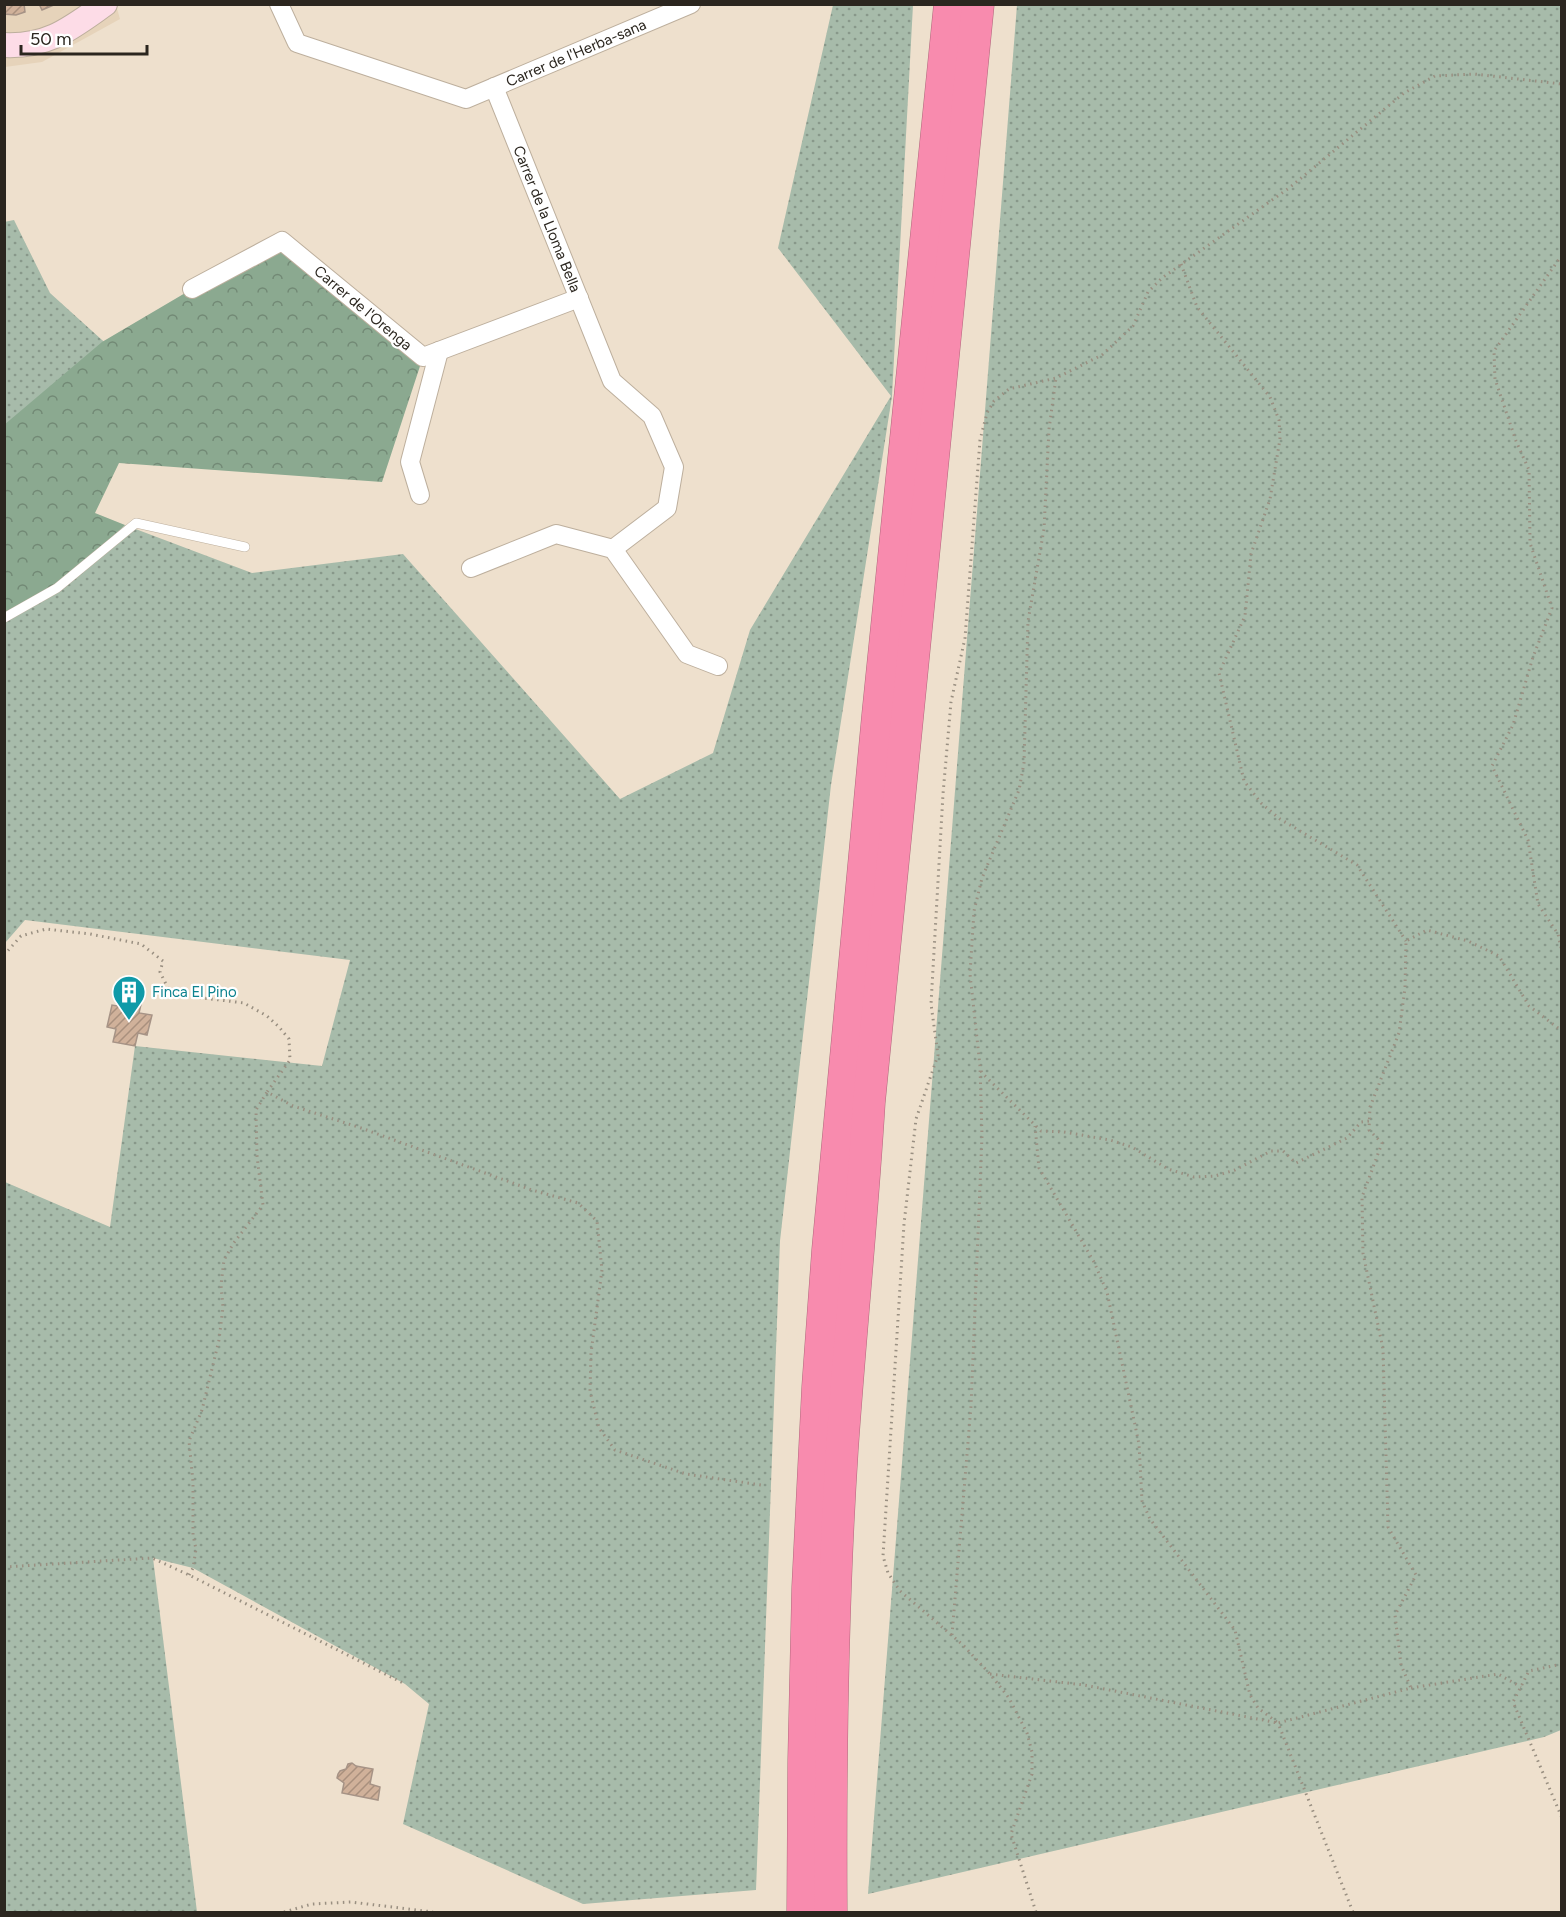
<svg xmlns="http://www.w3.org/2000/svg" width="1566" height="1917" font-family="Figtree,sans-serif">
<defs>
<pattern id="grass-dots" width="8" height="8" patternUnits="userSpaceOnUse" patternTransform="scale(1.5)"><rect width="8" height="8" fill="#a7bbaa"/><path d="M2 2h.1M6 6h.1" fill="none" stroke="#88988a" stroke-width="1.8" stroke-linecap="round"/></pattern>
<pattern id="forest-crowns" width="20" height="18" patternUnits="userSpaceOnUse" patternTransform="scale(1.5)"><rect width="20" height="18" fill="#8ba990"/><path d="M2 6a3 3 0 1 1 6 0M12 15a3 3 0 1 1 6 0" fill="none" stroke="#728975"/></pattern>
<pattern id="building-hatch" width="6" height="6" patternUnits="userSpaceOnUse" patternTransform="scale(1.5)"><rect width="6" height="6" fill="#d0b19a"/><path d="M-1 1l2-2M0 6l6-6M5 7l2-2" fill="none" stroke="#a9907d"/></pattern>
</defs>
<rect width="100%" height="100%" fill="#eee0cd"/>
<path fill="#e6d3ba" d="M4 5H116L120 19 42 62 5 67Z"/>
<g fill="url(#grass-dots)">
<path d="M833 5H913L892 396 831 785 780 1241 756 1890 583 1904 403 1824 429 1704 405 1684 193 1568 153 1558 197 1912H5V1182L110 1227 135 1046 322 1066 350 960 25 920 5 943V618L57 588 125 525 252 573 403 554 620 799 713 753 750 630 891 396 778 248Z"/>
<path d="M1017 5H1561V1730L1544 1737 868 1894Z"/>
<path d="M14 220 50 293 112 349 5 425 4 222Z"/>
</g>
<path fill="url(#forest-crowns)" d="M282 241 423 357 382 482 119 463 95 513 125 525 57 588 5 618 4 425 102 342 192 289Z"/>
<g fill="url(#building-hatch)" stroke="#a69386" stroke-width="1.5">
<path d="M4 4H24L25 12 16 15 4 14Z"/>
<path d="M39 4H56L42 10Z"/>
<path d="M125 996 142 1000 139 1013 152 1015 147 1035 138 1033 135 1046 113 1042 116 1029 107 1027 112 1005 123 1007Z"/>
<path d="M352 1763 356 1766 373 1769 370 1784 380 1787 378 1800 342 1793 344 1783 337 1778 338 1774 340 1771 346 1769 348 1764Z"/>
</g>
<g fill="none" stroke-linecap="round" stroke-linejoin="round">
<defs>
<path id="lane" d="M4 618 57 588 136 523 245 547"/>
<g id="street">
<path d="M279 4 297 43 466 99 691 4"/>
<path d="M494 87 612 381 652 416 674 467 667 508 613 549"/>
<path d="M192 289 282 241 423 357 579 298"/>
<path d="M420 495 410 462 439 351"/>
<path d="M471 568 556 534 613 549 687 654 718 666"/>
</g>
<path id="secondary" d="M4 45C49 47 71 28 105 4"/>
<g id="highway">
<path d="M803 1912 804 1760 808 1587 818 1387 828 1250 878 715 950 4"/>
<path d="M831 1912C830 1759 832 1604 842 1450 850 1334 862 1218 869 1102L978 4"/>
</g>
</defs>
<use href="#lane" stroke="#bdaf9d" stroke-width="10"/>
<use href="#street" stroke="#bdaf9d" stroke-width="20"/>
<use href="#secondary" stroke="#bdaf9d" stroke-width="26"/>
<use href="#highway" stroke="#b0687c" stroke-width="33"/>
<g stroke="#998f81" stroke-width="3" stroke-dasharray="1.5 4.5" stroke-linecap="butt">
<path d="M1562 255 1494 351 1495 379 1516 441 1529 470 1530 543 1552 608 1533 657 1513 725 1492 766 1528 840 1538 904 1558 934 1562 952"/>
<path d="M1181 264 1197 307 1270 397 1279 420 1280 439 1270 499 1251 554 1245 616 1219 673 1244 781 1261 803 1280 819 1357 865 1406 941"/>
<path d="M4 955 21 936 46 929 90 934 141 944 163 961 160 972 171 994 244 1003 267 1016 279 1027 289 1039 290 1060 267 1092 293 1106 361 1128 532 1190 578 1203 597 1221 602 1270 591 1353 590 1391 599 1428 615 1450 686 1474 761 1485"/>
<path d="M981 1071 982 1073 1041 1131 1064 1132 1110 1140 1132 1147 1168 1169 1194 1177 1215 1176 1235 1170 1271 1151H1283L1296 1163 1347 1138 1361 1122 1369 1121"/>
<path d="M4 1567 152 1558 189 1575 405 1684"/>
<path d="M189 1575 193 1568 196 1549 193 1535V1482L189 1441 202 1410 219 1340 223 1307 221 1285 224 1260 233 1244 263 1205 257 1156 256 1110 267 1092"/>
<path d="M952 1635 971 1406 982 1136 980 1066 970 974 974 911 982 878 1019 790 1024 763 1028 621 1044 529 1049 429 1056 378"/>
<path d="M1562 1664 1529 1671 1513 1702 1562 1818"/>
<path d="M990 1674 1084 1685 1278 1723 1258 1708 1250 1695 1235 1630 1150 1519 1142 1501 1139 1444 1107 1292 1094 1262 1039 1168 1035 1126"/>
<path d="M1411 1688 1498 1674 1521 1687"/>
<path d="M284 1912 312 1904 351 1902 433 1912"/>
<path d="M1036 1912 1011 1834 1032 1774V1752L1027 1733 1009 1698 990 1674 963 1645 900 1591 888 1573 883 1556 904 1224 916 1119 938 1055 931 1004 943 794 951 702 965 638 980 440 987 413 994 401 1009 389 1056 378 1102 355 1133 326 1148 292 1162 278 1289 188 1404 93 1435 76 1474 74 1562 84"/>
<path d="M1353 1912 1278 1723 1411 1688 1401 1665 1395 1615 1416 1575 1388 1527 1383 1349 1363 1253 1362 1197 1382 1143 1369 1130 1370 1107 1399 1033 1405 988 1406 941 1427 930 1468 941 1499 956 1529 1006 1562 1031"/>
</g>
<use href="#lane" stroke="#fff" stroke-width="9"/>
<use href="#street" stroke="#fff" stroke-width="18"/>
<use href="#secondary" stroke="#fddce7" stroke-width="24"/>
<use href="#highway" stroke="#f88bae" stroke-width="32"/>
</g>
<defs>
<symbol id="building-pin" viewBox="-11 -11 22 30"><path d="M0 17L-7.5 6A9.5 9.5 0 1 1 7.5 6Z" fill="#0f9aa8" stroke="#fff"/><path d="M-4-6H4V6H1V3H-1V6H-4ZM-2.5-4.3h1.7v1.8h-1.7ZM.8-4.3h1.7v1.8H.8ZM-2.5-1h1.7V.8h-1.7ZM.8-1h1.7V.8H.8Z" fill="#fff"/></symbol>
</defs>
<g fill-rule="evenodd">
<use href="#building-pin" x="110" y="973" width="38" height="52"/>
</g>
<g text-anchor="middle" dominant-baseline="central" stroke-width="4.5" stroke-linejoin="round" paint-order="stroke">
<g font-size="15" fill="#2b261f" stroke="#fff">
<text transform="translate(576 53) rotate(-23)">Carrer de l'Herba-sana</text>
<text transform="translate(547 219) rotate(68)">Carrer de la Lloma Bella</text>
<text transform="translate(363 308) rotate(40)">Carrer de l'Orenga</text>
</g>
<g font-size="15" fill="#0d838f" stroke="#fff" text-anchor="start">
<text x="152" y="992">Finca El Pino</text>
</g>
</g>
<rect width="1566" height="1917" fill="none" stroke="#2b261f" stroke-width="12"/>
<path d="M21 45v9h126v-9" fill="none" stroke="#2b261f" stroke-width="3"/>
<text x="30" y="45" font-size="18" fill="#2b261f" stroke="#ffffff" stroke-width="4.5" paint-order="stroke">50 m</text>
</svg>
